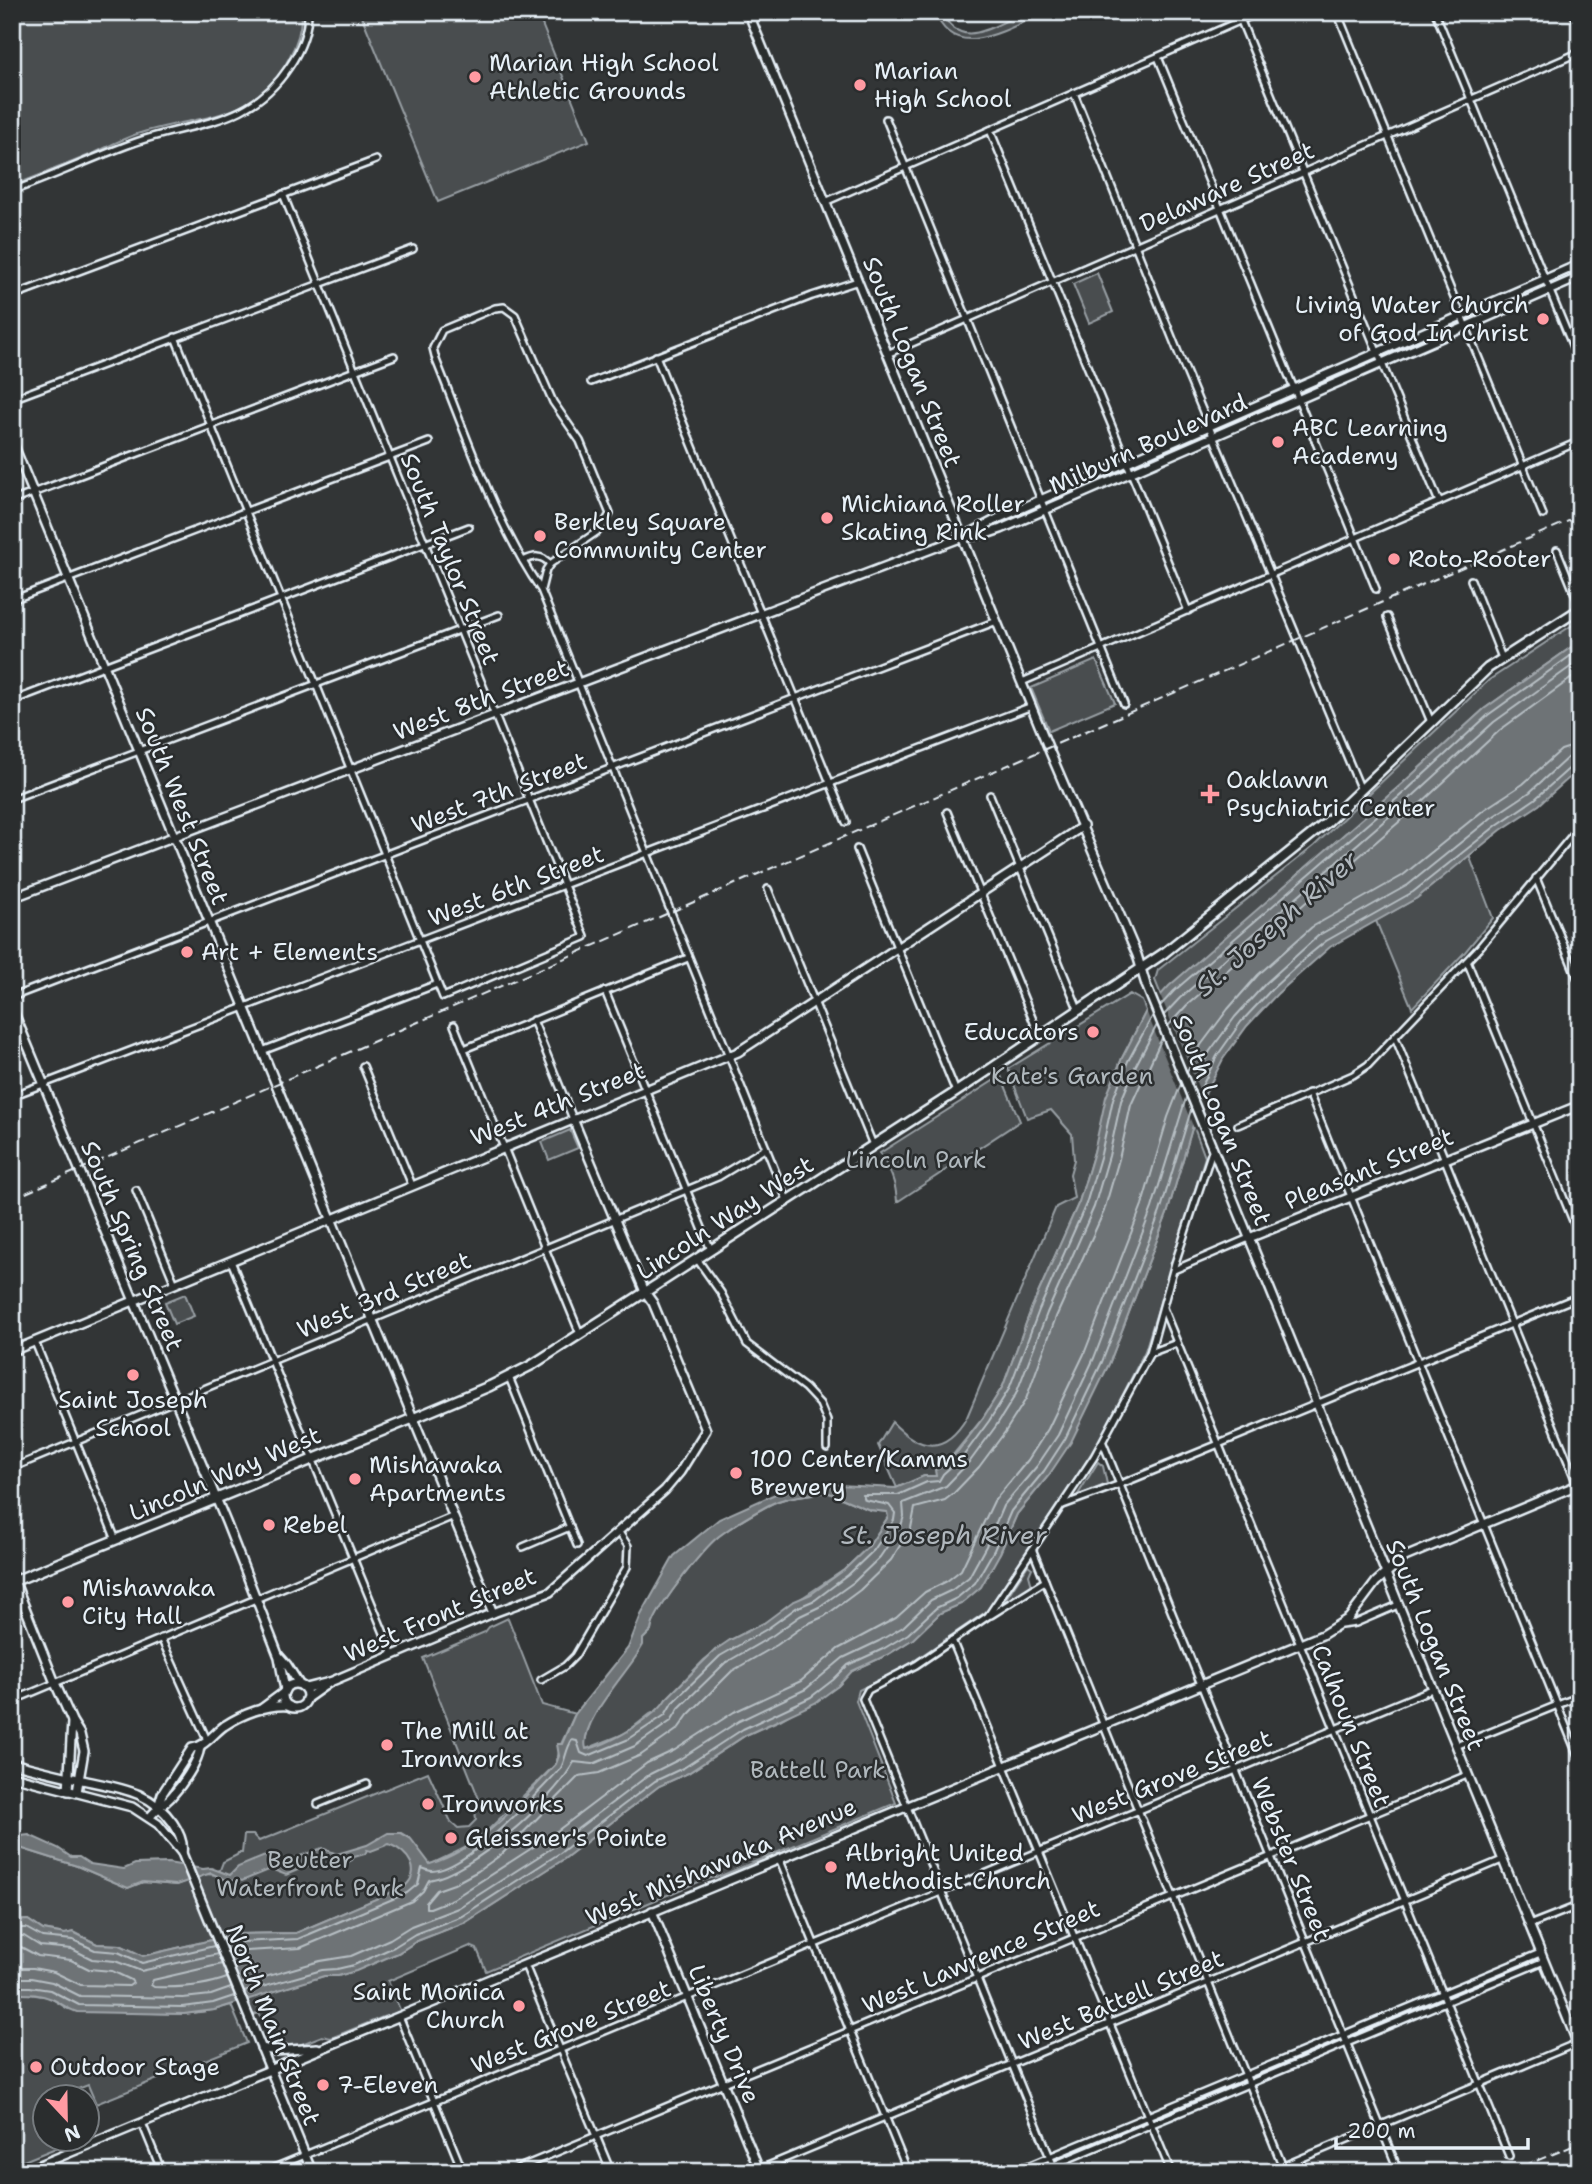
<svg xmlns="http://www.w3.org/2000/svg" width="1592" height="2184" font-family="'Shantell Sans',sans-serif">
<rect width="100%" height="100%" fill="#323536"/>
<filter id="ink" filterUnits="userSpaceOnUse"><feTurbulence type="fractalNoise" baseFrequency=".0143" numOctaves="2"/><feDisplacementMap in="SourceGraphic" scale="14" xChannelSelector="R" yChannelSelector="G"/><feConvolveMatrix kernelMatrix="1 2 1 2 8 2 1 2 1" color-interpolation-filters="sRGB"/></filter>
<g filter="url(#ink)">
<g fill="#494d4f" stroke="#989fa4" stroke-width="2">
<path d="M12 12H301C302 29 297 43 289 58 257 124 195 114 137 134 122 139 107 147 92 154 66 165 39 175 12 186Z"/>
<path d="M360 12H537L589 141 438 202Z"/>
<path d="M935 12H942C962 57 1000 18 1029 12 1034 11 1040 12 1045 12 1012 26 954 65 935 12Z"/>
<path d="M1097 273 1113 312 1089 323 1073 284Z"/>
<path d="M1580 620V641L1484 709 1403 783 1161 995 1155 980 1158 970 1314 846 1489 680Z"/>
<path d="M1096 660 1115 703 1049 731 1031 688Z"/>
<path d="M1469 855 1493 918 1465 952 1412 1008 1376 921 1417 898Z"/>
<path d="M1130 994 1142 1001 1146 1011 1122 1058 1079 1202 1032 1307 1003 1386 983 1418 936 1476H924L897 1488 878 1445 892 1422C920 1451 945 1455 967 1417L1056 1207 1074 1198 1070 1174 1074 1160 1072 1134 1051 1110 1027 1118 1008 1069Z"/>
<path d="M1001 1076 1020 1121 897 1202C896 1182 890 1170 880 1153Z"/>
<path d="M1193 1125 1205 1157 1145 1351 1102 1436 1077 1476 987 1611 905 1667 859 1690 856 1701 896 1803 723 1875 701 1881 486 1971 477 1949 470 1946 388 1981 401 2012 383 2017 331 2038 322 2036 299 2045 275 2046 259 2013 248 2017 242 2000 324 1976H338L398 1953 417 1941 466 1922 564 1859 659 1786 688 1773 746 1735 780 1720 838 1686 852 1671 887 1655 913 1639 940 1613 961 1604 1000 1553 1017 1514 1049 1475 1109 1364 1167 1214Z"/>
<path d="M570 1130 578 1148 549 1160 542 1142Z"/>
<path d="M185 1294 194 1316 174 1324 165 1302Z"/>
<path d="M1098 1462 1103 1466 1107 1484 1077 1496Z"/>
<path d="M827 1492 870 1510 887 1512 888 1517 869 1546 844 1570 764 1623 730 1640 704 1660 666 1699 661 1709 650 1714 626 1733 586 1749 584 1744 592 1716 643 1639 651 1631C652 1612 703 1549 719 1536 735 1524 752 1514 769 1505 786 1496 808 1495 827 1492Z"/>
<path d="M1028 1565 1032 1568 1029 1575 1032 1586 1006 1602 1005 1600Z"/>
<path d="M508 1618 542 1705 575 1714 561 1744 556 1764 485 1833 465 1848 431 1864 404 1887 296 1933 237 1934 143 1956 120 1945 97 1944 74 1932 65 1934 43 1930 28 1920 12 1921V1848L17 1847 77 1866 128 1888 143 1882 176 1885 204 1874 218 1875 223 1862 237 1855 238 1853H242L244 1835H253L259 1841 428 1772 451 1822 458 1828 469 1827 476 1820 475 1810 481 1804 423 1658 485 1632 489 1627Z"/>
<path d="M12 1994H29L49 1997 68 2009 118 2012 184 2014 214 2010 231 2005 247 2043 96 2104 88 2085 70 2092 71 2096H46V2138L78 2139 19 2163 12 2150Z"/>
</g>
<path fill="#6e7376" stroke="#9fa5aa" stroke-width="2" fill-rule="evenodd" d="M1580 641V768L1539 805 1501 830 1417 898 1330 947 1277 994 1247 1026 1223 1059 1206 1092 1193 1125 1167 1214 1109 1364 1071 1442 1049 1475 1017 1514 1000 1553 981 1587 961 1604 940 1613 913 1639 887 1655 852 1671 838 1686 815 1703 746 1735 688 1773 659 1786 564 1859 466 1922 417 1941 398 1953 356 1971 338 1976H324L214 2010 184 2014 77 2012C67 2009 61 2003 52 1999 39 1993 26 1994 12 1994V1921L28 1920 43 1930 65 1934 73 1932 97 1944 120 1945 143 1956 237 1934 296 1933 404 1887C423 1871 408 1852 389 1844L371 1851 367 1850 365 1854 354 1857 352 1860 342 1865 326 1858 286 1875 271 1869 242 1881 236 1879 230 1882 211 1873 176 1885 143 1882 128 1888 77 1866 17 1847 12 1848V1837L29 1835 58 1848 71 1857H79L90 1864 124 1869 135 1864 168 1863 203 1869 211 1868 230 1875 238 1867 265 1856 281 1863 322 1848 337 1854 367 1845 388 1833H401L411 1839 430 1864C481 1849 521 1801 556 1764L559 1756 557 1744H562L575 1714 628 1648 641 1615 674 1556 719 1519 800 1483 896 1488 924 1476H936L935 1470 943 1466 958 1451 983 1418 1003 1386 1032 1307 1079 1202 1094 1152 1106 1097 1122 1058 1146 1011 1169 986 1403 783 1484 709ZM827 1492 870 1510 887 1512 888 1517 869 1546 844 1570 811 1594 792 1602 764 1623 730 1640 715 1650 666 1699C656 1717 607 1746 586 1749 579 1724 623 1677 637 1655L643 1645V1639L651 1631C652 1612 703 1549 719 1536 735 1524 752 1514 769 1505 786 1496 808 1495 827 1492Z"/>
<path fill="#323536" d="M1159 992 1205 1104 1195 1131 1145 1008Z"/>
<g fill="none" stroke-linecap="round" stroke-linejoin="round">
<g stroke="#b7bfc4" stroke-width="2">
<path d="M1160 1006 1174 991 1408 789 1488 715 1580 649"/>
<path d="M1164 1015 1180 998 1414 795 1494 722 1580 660"/>
<path d="M1168 1026 1187 1005 1421 803 1500 730 1580 672"/>
<path d="M1162 1038 1131 1105 1119 1159 1104 1211 1056 1317 1026 1399 1005 1432 979 1467 954 1493 945 1500 915 1508 911 1528 891 1560 860 1590 825 1616 805 1625 777 1645 732 1671 688 1715 678 1729 641 1755 599 1773 579 1776 502 1854 478 1871 454 1884 437 1890 426 1903V1908H430L453 1899 549 1837 647 1763 675 1750 734 1712 801 1681 838 1649 896 1618 925 1592 947 1581 961 1570 994 1501 1028 1460 1048 1429 1084 1354 1142 1205 1168 1117 1181 1084"/>
<path d="M1187 1072 1201 1045 1228 1009 1258 975 1312 927 1402 876 1485 809 1523 784 1561 750 1580 744"/>
<path d="M1192 1084 1210 1051 1235 1017 1266 983 1319 935 1408 885 1491 818 1530 792 1567 758 1580 755"/>
<path d="M1197 1096 1217 1056 1241 1022 1272 989 1310 954 1326 941 1413 892 1497 825 1535 799 1573 765 1580 764"/>
<path d="M12 1928H26L42 1937 73 1940 95 1950 118 1952 142 1963 214 1946"/>
<path d="M12 1936H24L40 1946 72 1949 92 1959 115 1961 141 1971 218 1954"/>
<path d="M225 1943 298 1939 407 1893 418 1884 422 1868C425 1869 429 1871 432 1871 467 1870 537 1794 561 1768 566 1758 566 1749 572 1740L577 1741 581 1753 588 1756 629 1739 665 1715 672 1703 720 1656 767 1629 796 1608 815 1600 848 1575 874 1550 894 1520 895 1513 889 1505 865 1500 863 1495H898L927 1482 939 1481 943 1474 964 1455 989 1421 1009 1389 1039 1310 1086 1204 1101 1154 1113 1099 1128 1061 1153 1015"/>
<path d="M12 1947H21L38 1956 71 1960 89 1969 112 1971 131 1980 133 1983 129 1986 81 1985 54 1972 33 1968H12"/>
<path d="M228 1952 300 1948 412 1901 423 1891 429 1880C472 1873 554 1800 574 1762L593 1764 635 1746 671 1721 679 1708 725 1663 772 1636 800 1616 819 1607 854 1582 880 1557 901 1526 904 1516 903 1503 946 1486 971 1460 996 1426 1016 1394 1047 1313 1094 1207 1109 1156 1121 1101 1136 1065 1157 1025"/>
<path d="M222 1964 153 1980 151 1985 154 1987C179 1988 203 1987 227 1978"/>
<path d="M12 1978H31L52 1982 80 1996 183 1998 211 1995 231 1988"/>
<path d="M241 1984 320 1961 351 1956 390 1939 411 1926 458 1908 555 1846 650 1774 680 1759 739 1721 806 1689 843 1658 879 1641 903 1627 931 1600 952 1590 969 1577 986 1546 1003 1506 1037 1466 1058 1435 1094 1358 1152 1208 1186 1098"/>
<path d="M12 1987H30L50 1990 79 2005 183 2007 213 2003 234 1996"/>
<path d="M244 1992 322 1970 337 1969 354 1965 394 1947 415 1934 462 1916 560 1853 655 1781 685 1767 743 1729 811 1697 833 1680 848 1665 883 1649 908 1634 936 1608 957 1598 975 1583 994 1550 1011 1511 1044 1471 1065 1439 1102 1362 1160 1212 1191 1110"/>
</g>
<defs>
<g id="street">
<path d="M1337 12 1543 515"/>
<path d="M1435 12 1580 364"/>
<path d="M1573 12 1580 29"/>
<path d="M1241 21 1439 502"/>
<path d="M1158 57 1376 589"/>
<path d="M1074 93 1180 357 1361 790"/>
<path d="M886 119 1124 704"/>
<path d="M990 130 1188 611"/>
<path d="M12 191C54 176 94 157 136 142 197 121 250 126 289 67 300 51 308 32 308 12"/>
<path d="M825 202 1260 12"/>
<path d="M12 296 376 160"/>
<path d="M175 337 443 997 585 937 283 194"/>
<path d="M887 354 1580 52"/>
<path d="M656 356 846 822"/>
<path d="M591 382 812 296 858 281"/>
<path d="M12 399 413 249"/>
<path d="M12 501 394 356"/>
<path d="M1557 550 1580 606"/>
<path d="M523 561C534 556 541 554 550 564"/>
<path d="M1471 580 1502 658"/>
<path d="M541 590 546 570 550 564 601 529 610 514 580 441 553 402 515 315 504 307 495 308 442 330 433 348 436 360C467 436 495 523 541 590L787 1200"/>
<path d="M12 600 429 442"/>
<path d="M1387 617 1431 722"/>
<path d="M1022 682 1580 441"/>
<path d="M12 701 469 527"/>
<path d="M990 795 1079 1011"/>
<path d="M12 799 499 615"/>
<path d="M947 812 1040 1037"/>
<path d="M857 849 956 1092"/>
<path d="M1536 878 1580 984"/>
<path d="M768 889 873 1145"/>
<path d="M1467 961 1580 1238"/>
<path d="M605 991 711 1250"/>
<path d="M12 997 997 621"/>
<path d="M533 1020 573 1119"/>
<path d="M454 1025 580 1334"/>
<path d="M1395 1037 1580 1491"/>
<path d="M464 1049 688 958"/>
<path d="M262 1051 437 984"/>
<path d="M363 1066 412 1185"/>
<path d="M1309 1093 1580 1761"/>
<path d="M12 1096 1032 706"/>
<path d="M1238 1125 1353 1075 1368 1065 1479 948 1580 826"/>
<path d="M136 1190 175 1284"/>
<path d="M697 1259 721 1293 747 1344 805 1388 820 1404 827 1421V1448"/>
<path d="M231 1261 393 1655"/>
<path d="M1174 1270 1249 1238"/>
<path d="M1163 1308 1509 2156"/>
<path d="M35 1342 116 1540"/>
<path d="M1150 1353 1177 1343"/>
<path d="M509 1377 577 1545"/>
<path d="M1103 1443 1399 2172"/>
<path d="M12 1468 718 1177 766 1148"/>
<path d="M1063 1505 1126 1482 1580 1296"/>
<path d="M523 1547 570 1527"/>
<path d="M1033 1551 1285 2172"/>
<path d="M991 1615 1045 1581"/>
<path d="M1341 1625 1356 1623 1398 1605"/>
<path d="M161 1638 207 1740"/>
<path d="M952 1640 1171 2172"/>
<path d="M541 1680 565 1666 575 1656 621 1577 627 1567 628 1546 618 1531"/>
<path d="M12 1701 454 1516"/>
<path d="M1456 1746 1580 1696"/>
<path d="M318 1804 367 1784"/>
<path d="M779 1858 908 2172"/>
<path d="M1529 1925 1580 1905"/>
<path d="M525 1965 611 2172"/>
<path d="M399 2016 463 2172"/>
<path d="M142 2123 162 2172"/>
<path d="M264 2172 1432 1689"/>
<path d="M509 2172 1467 1775"/>
<path d="M753 2172 1502 1860"/>
<path d="M1013 2172 1540 1953"/>
<path d="M1037 2172 1544 1961"/>
<path d="M1056 2172 863 1699 868 1690 916 1665 988 1616 1094 1457 1150 1353 1175 1263 1213 1148"/>
<path d="M1269 2172 1577 2043"/>
</g>
<g id="secondary">
<path d="M748 12 1050 752 1137 955 1146 985 1580 2049"/>
<path d="M12 441 493 1613"/>
<path d="M967 537 989 533 1001 529 1580 277"/>
<path d="M12 898 963 537 997 519 1580 264"/>
<path d="M12 1008 226 1522 279 1657 285 1690"/>
<path d="M1249 1238 1580 1105"/>
<path d="M12 1351 738 1052 1083 826"/>
<path d="M12 1575 55 1683 72 1721 80 1734 84 1751 77 1792"/>
<path d="M280 1657 287 1665 299 1684"/>
<circle cx="295" cy="1696" r="12"/>
<path d="M302 1686 306 1688 330 1682 493 1613 550 1592 665 1490 680 1472 706 1430 653 1303 645 1292 573 1119"/>
<path d="M306 1699 330 1682"/>
<path d="M261 1709 284 1692"/>
<path d="M12 1763C35 1769 59 1775 82 1780 118 1788 150 1790 173 1823 179 1832 184 1843 182 1853"/>
<path d="M12 1776 132 1807 158 1824 182 1853 312 2172"/>
<path d="M68 1791 72 1722"/>
<path d="M158 1807 162 1794 192 1748C205 1747 214 1733 224 1726 242 1714 268 1704 289 1706"/>
<path d="M150 1817C156 1809 164 1804 171 1797 182 1785 198 1763 200 1747"/>
<path d="M652 1911 760 2172"/>
<path d="M261 2048 276 2051 317 2048"/>
<path d="M23 2172 1322 1635 1349 1618 1376 1582 1405 1557 1580 1484"/>
</g>
<path id="primary" d="M12 1582 414 1418 490 1386 532 1365 956 1092 1164 953 1326 823 1488 668 1580 609"/>
</defs>
<use href="#street" stroke="#e8f1f8" stroke-width="10"/>
<use href="#secondary" stroke="#e8f1f8" stroke-width="12"/>
<use href="#primary" stroke="#e8f1f8" stroke-width="13"/>
<use href="#street" stroke="#2a2d2e" stroke-width="5"/>
<use href="#secondary" stroke="#2a2d2e" stroke-width="7"/>
<use href="#primary" stroke="#2a2d2e" stroke-width="8"/>
<g stroke="#e8f1f8" stroke-width="2" stroke-dasharray="10 5" stroke-linecap="butt">
<path d="M12 1199 1580 516"/>
<path d="M1509 2172 1580 2143"/>
</g>
</g>
</g>
<g fill="#ff9aa2" stroke="#2a2d2e" stroke-width="2.5">
<circle cx="475" cy="77" r="7"/>
<circle cx="860" cy="85" r="7"/>
<circle cx="1543" cy="319" r="7"/>
<circle cx="1278" cy="442" r="7"/>
<circle cx="827" cy="518" r="7"/>
<circle cx="540" cy="536" r="7"/>
<circle cx="1394" cy="559" r="7"/>
<path d="M1206.5 783.5h7v7h7v7h-7v7h-7v-7h-7v-7h7z"/>
<circle cx="187" cy="952" r="7"/>
<circle cx="1093" cy="1032" r="7"/>
<circle cx="133" cy="1375" r="7"/>
<circle cx="736" cy="1473" r="7"/>
<circle cx="355" cy="1479" r="7"/>
<circle cx="269" cy="1525" r="7"/>
<circle cx="68" cy="1602" r="7"/>
<circle cx="387" cy="1745" r="7"/>
<circle cx="428" cy="1804" r="7"/>
<circle cx="451" cy="1838" r="7"/>
<circle cx="831" cy="1867" r="7"/>
<circle cx="519" cy="2006" r="7"/>
<circle cx="36" cy="2067" r="7"/>
<circle cx="323" cy="2085" r="7"/>
</g>
<g text-anchor="middle" dominant-baseline="central" stroke-width="5" stroke-linejoin="round" paint-order="stroke">
<g font-size="24" fill="#e8f1f8" stroke="#2a2d2e" text-anchor="start">
<text x="489" y="63">Marian High School<tspan x="489" dy="28">Athletic Grounds</tspan></text>
<text x="874" y="71">Marian<tspan x="874" dy="28">High School</tspan></text>
<text x="1529" y="305" text-anchor="end">Living Water Church<tspan x="1529" dy="28">of God In Christ</tspan></text>
<text x="1292" y="428">ABC Learning<tspan x="1292" dy="28">Academy</tspan></text>
<text x="841" y="504">Michiana Roller<tspan x="841" dy="28">Skating Rink</tspan></text>
<text x="554" y="522">Berkley Square<tspan x="554" dy="28">Community Center</tspan></text>
<text x="1408" y="559">Roto-Rooter</text>
<text x="1226" y="780">Oaklawn<tspan x="1226" dy="28">Psychiatric Center</tspan></text>
<text x="201" y="952">Art + Elements</text>
<text x="1079" y="1032" text-anchor="end">Educators</text>
<text x="133" y="1400" text-anchor="middle">Saint Joseph<tspan x="133" dy="28">School</tspan></text>
<text x="750" y="1459">100 Center/Kamms<tspan x="750" dy="28">Brewery</tspan></text>
<text x="369" y="1465">Mishawaka<tspan x="369" dy="28">Apartments</tspan></text>
<text x="283" y="1525">Rebel</text>
<text x="82" y="1588">Mishawaka<tspan x="82" dy="28">City Hall</tspan></text>
<text x="401" y="1731">The Mill at<tspan x="401" dy="28">Ironworks</tspan></text>
<text x="442" y="1804">Ironworks</text>
<text x="465" y="1838">Gleissner's Pointe</text>
<text x="845" y="1853">Albright United<tspan x="845" dy="28">Methodist Church</tspan></text>
<text x="505" y="1992" text-anchor="end">Saint Monica<tspan x="505" dy="28">Church</tspan></text>
<text x="50" y="2067">Outdoor Stage</text>
<text x="337" y="2085">7-Eleven</text>
</g>
<g font-size="24" fill="#e8f1f8" stroke="#2a2d2e">
<text transform="translate(1227 187) rotate(-24)">Delaware Street</text>
<text transform="translate(912 362) rotate(68)">South Logan Street</text>
<text transform="translate(1148 444) rotate(-24)">Milburn Boulevard</text>
<text transform="translate(450 559) rotate(68)">South Taylor Street</text>
<text transform="translate(481 700) rotate(-21)">West 8th Street</text>
<text transform="translate(499 793) rotate(-21)">West 7th Street</text>
<text transform="translate(182 806) rotate(68)">South West Street</text>
<text transform="translate(516 886) rotate(-21)">West 6th Street</text>
<text transform="translate(558 1104) rotate(-22)">West 4th Street</text>
<text transform="translate(1222 1120) rotate(68)">South Logan Street</text>
<text transform="translate(1369 1169) rotate(-22)">Pleasant Street</text>
<text transform="translate(725 1218) rotate(-33)">Lincoln Way West</text>
<text transform="translate(132 1246) rotate(67)">South Spring Street</text>
<text transform="translate(384 1295) rotate(-23)">West 3rd Street</text>
<text transform="translate(225 1474) rotate(-23)">Lincoln Way West</text>
<text transform="translate(440 1615) rotate(-23)">West Front Street</text>
<text transform="translate(1435 1645) rotate(68)">South Logan Street</text>
<text transform="translate(1351 1726) rotate(68)">Calhoun Street</text>
<text transform="translate(1172 1777) rotate(-22)">West Grove Street</text>
<text transform="translate(1291 1859) rotate(68)">Webster Street</text>
<text transform="translate(721 1862) rotate(-23)">West Mishawaka Avenue</text>
<text transform="translate(981 1957) rotate(-23)">West Lawrence Street</text>
<text transform="translate(1121 2000) rotate(-23)">West Battell Street</text>
<text transform="translate(273 2025) rotate(68)">North Main Street</text>
<text transform="translate(571 2027) rotate(-22)">West Grove Street</text>
<text transform="translate(724 2034) rotate(67)">Liberty Drive</text>
</g>
<g font-size="24" fill="#b0b8bd" stroke="#2a2d2e">
<text x="1072" y="1076">Kate's Garden</text>
<text x="916" y="1160">Lincoln Park</text>
<text x="818" y="1770">Battell Park</text>
<text x="310" y="1860">Beutter<tspan x="310" dy="28">Waterfront Park</tspan></text>
</g>
<g font-size="26" font-style="italic" fill="#b1b8be" stroke="#2a2d2e">
<text transform="translate(1276 923) rotate(-41)">St. Joseph River</text>
<text x="944" y="1534">St. Joseph River</text>
</g>
</g>
<rect width="1592" height="2184" fill="none" stroke="#2a2d2e" stroke-width="42"/>
<rect x="21" y="21" width="1550" height="2142" fill="none" stroke="#e8f1f8" stroke-width="2.5" filter="url(#ink)"/>
<g transform="translate(66 2118) rotate(158)"><circle r="33" fill="#2a2d2e" stroke="#767b7f" stroke-width="2"/>
<path d="M0-5L12 26L0 18L-12 26Z" fill="#ff9aa2"/>
<text y="-10" font-size="19" font-weight="bold" text-anchor="middle" fill="#e8f1f8">N</text>
</g>
<path d="M1336 2138v10h192v-10" fill="none" stroke="#e8f1f8" stroke-width="3.5"/>
<text x="1347" y="2138" font-size="21" fill="#e8f1f8" stroke="#2a2d2e" stroke-width="5" paint-order="stroke">200 m</text>
</svg>
